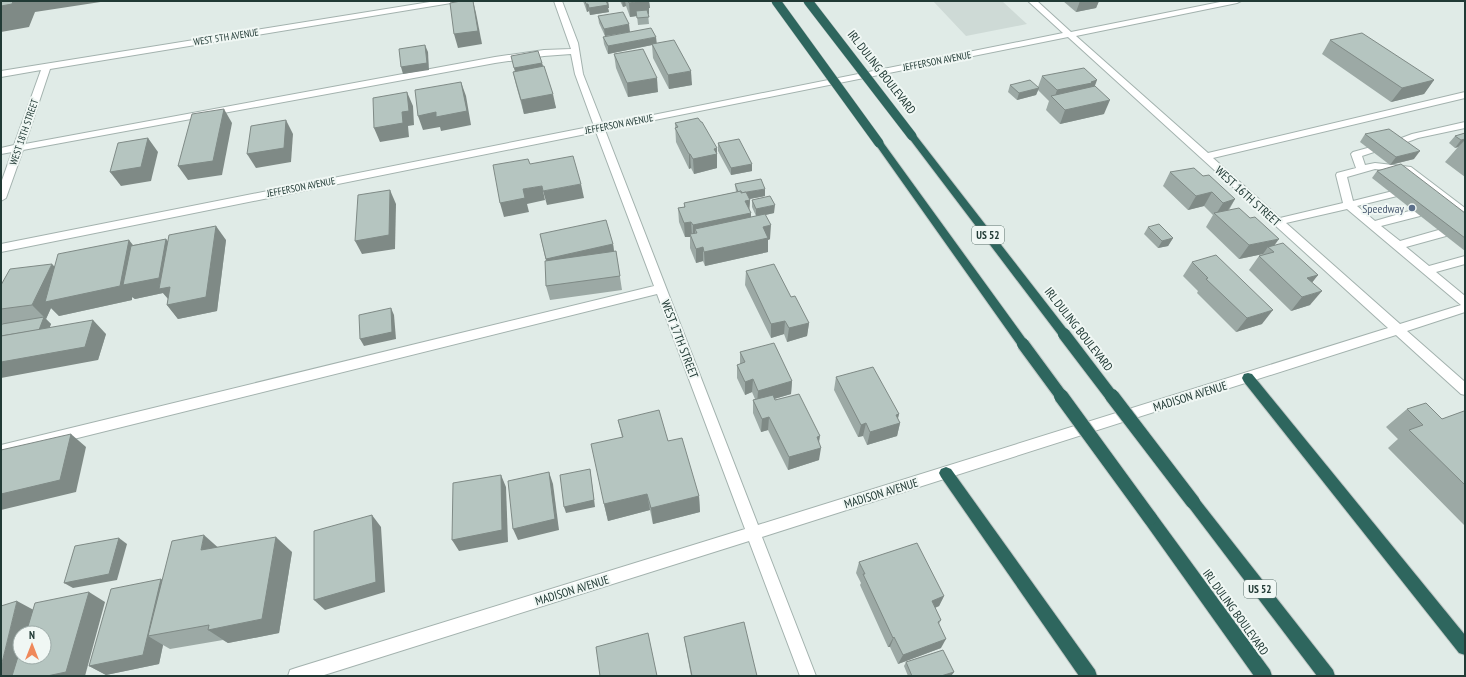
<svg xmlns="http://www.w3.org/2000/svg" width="1466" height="677" font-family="'PT Sans Narrow',sans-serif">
<rect width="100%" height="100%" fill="#e0ebe7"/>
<path fill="#cedad6" d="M933 1H1002L1027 24 966 36Z"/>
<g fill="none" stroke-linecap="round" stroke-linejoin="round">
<defs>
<g id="minor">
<path d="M436 1H455L451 3 50 69 25 144 495 57 544 50 571 49 554 1H562L578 43 583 74 603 125 1063 33 1028 1H1037L1071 32 1225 1H1241L1237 3 1076 36 1208 153 1465 92V98L1213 158 1280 218 1343 203 1336 175 1337 173 1356 168 1351 154 1353 152 1371 147 1376 150 1374 152 1362 156 1365 165 1375 163 1411 167 1465 208V217L1461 216 1404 172 1375 169 1347 177 1353 201 1393 191 1397 192 1398 194 1397 196 1357 206 1375 221 1416 209 1420 210 1421 213 1420 216 1381 226 1400 241 1442 229 1446 230 1447 233 1446 236 1406 247 1429 266 1465 256V264L1436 272 1465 296V312L1407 331 1465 382V395L1461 394 1396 335 762 537 816 676H800L749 541 321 676H288L290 670 296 668 745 529 657 294 1 457V445L654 286 596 132 1 252V244L594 126 575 74 571 54 544 56 495 63 23 150 6 198 1 201V183L12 152 1 154V148L14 145 41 70 1 77V71ZM1068 37 1388 328 758 525 605 130ZM1347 209 1461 305 1400 324 1286 223Z"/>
<path d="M1465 122V128L1418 138 1394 147 1389 144 1391 142 1412 134Z"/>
</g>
<g id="highway">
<path d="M912 133 915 134 1068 331 1070 334 1068 337 1064 339 1060 337 909 138 907 136Z"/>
<path d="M879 140 882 141 1027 341 1029 344 1027 347 1023 349 1019 347 876 145 874 143Z"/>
<path d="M1248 373 1252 374 1465 635V655L1459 653 1244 382 1242 378 1244 374Z"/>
<path d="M946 467 951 469 1095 670 1097 676H1079L941 477 939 473 941 469Z"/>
<path d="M1193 496 1198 498 1333 670 1335 676H1317L1188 506 1186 502 1188 498Z"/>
<path d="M1150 512 1155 513 1270 670 1272 676H1254L1145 523 1143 518 1145 513Z"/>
</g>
</defs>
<use href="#minor" stroke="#a3b2ae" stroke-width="2"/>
<use href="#highway" stroke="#c1c8c6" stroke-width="2"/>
<use href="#minor" fill="#fff" fill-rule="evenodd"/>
<use href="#highway" fill="#2e665e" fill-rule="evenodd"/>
<defs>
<g id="highway-bridge-far2">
<path d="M776 1 879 143"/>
<path d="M808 1 912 136"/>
</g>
<g id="highway-bridge-far1">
<path d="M1064 334 1112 397"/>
<path d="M1023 344 1062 397"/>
</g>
<g id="highway-bridge">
<path d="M1061 396 1150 518"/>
<path d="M1112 396 1193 502"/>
</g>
</defs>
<use href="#highway-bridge-far2" stroke="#c1c8c6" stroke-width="10" stroke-linecap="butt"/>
<use href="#highway-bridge-far1" stroke="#c1c8c6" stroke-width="14" stroke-linecap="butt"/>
<use href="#highway-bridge" stroke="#c1c8c6" stroke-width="16" stroke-linecap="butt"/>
<use href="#highway-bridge-far2" stroke="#2e665e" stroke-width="9"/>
<use href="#highway-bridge-far1" stroke="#2e665e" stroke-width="12"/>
<use href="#highway-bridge" stroke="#2e665e" stroke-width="14"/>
</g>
<g fill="#9ca9a5">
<path d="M583 1H608L609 8H608L609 12 590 15 589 11 587 12Z"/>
<path d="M620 1H649L650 8H649V14H648L649 24 638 25 637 16 630 17 626 6 623 7Z"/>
<path d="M1063 1H1099L1096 8 1076 12Z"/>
<path d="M598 16 630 32 605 36 599 23Z"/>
<path d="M603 37 656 43 692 85 669 89 653 58 652 45 608 54 604 44Z"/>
<path d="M1330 40 1434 80 1424 94 1391 102 1322 54Z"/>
<path d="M614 54 658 92 628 97 616 68Z"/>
<path d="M511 56 542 63 556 108 524 114 516 85 513 72 515 71Z"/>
<path d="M1042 76 1095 86 1104 114 1060 124 1046 110 1049 101 1038 90 1036 95 1017 100 1008 92 1010 85 1038 87Z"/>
<path d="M675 123 717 148V168L694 174 691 168 689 169 676 142Z"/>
<path d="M1465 133V177L1445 162 1458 147 1455 148 1449 143 1455 136Z"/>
<path d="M1365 134 1414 159 1390 165 1360 142Z"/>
<path d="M718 143 752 171 731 175 718 151Z"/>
<path d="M1377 171 1465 213V251L1372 178Z"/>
<path d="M1170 172 1203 176 1235 199 1229 210 1275 246 1318 275 1312 282 1310 305 1291 311 1249 270 1259 256 1263 254 1239 259 1206 227 1213 215 1204 206 1188 210 1163 186Z"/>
<path d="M735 184 765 196 749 199 750 200 749 210 751 213V217L756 216 752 207V200L774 213 765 215 770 239 768 240V252L705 266 703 261 696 263 690 248V237H685L679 222 678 208 684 207V203L736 192Z"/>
<path d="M1148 227 1173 238 1168 246 1158 248 1144 234Z"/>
<path d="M540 234 613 244 614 252 616 251 622 290 550 300 546 286V261Z"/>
<path d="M166 239 168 242 226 240 217 311 178 319 167 305 168 299 163 293 135 299 132 297V300L59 316 51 308 46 319 51 324 49 328 106 334 98 360 1 323V285L55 266 133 245Z"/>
<path d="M1192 262 1262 324 1236 332 1197 293 1198 291 1183 276Z"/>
<path d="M746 271 791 297 809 323 807 336 787 342 784 334 771 338 745 285Z"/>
<path d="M740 352 792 381 791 394 774 399 775 400 819 442V460L788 470 768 430 761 432 753 413V400L755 399 752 392 745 395 737 378V365L740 364Z"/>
<path d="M836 377 899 414 898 419 900 423 897 436 867 445 863 436 858 437 834 390Z"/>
<path d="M1407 409 1442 419 1465 411V526L1388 448 1398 439 1386 427Z"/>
<path d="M618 420 668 441 699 496 700 512 653 524 650 510 608 521 604 504 622 437Z"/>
<path d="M217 547 292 552 279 633 228 643 223 640 170 649 163 645 159 664 106 675 89 666 162 580Z"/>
<path d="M859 562 944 596 939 606 935 608 941 620 939 624 941 648 898 664 890 647H888L860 585 861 583 856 573Z"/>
<path d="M684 637 757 676H691Z"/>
<path d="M906 662 954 672 951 676H908L904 666Z"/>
</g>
<g fill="#7f8a86">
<path d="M13 1H107L35 12 29 27 1 32V6Z"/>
<path d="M473 1 476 13 482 44 458 48 454 34Z"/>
<path d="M606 1H608L609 8H608L609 12 590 15 589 8Z"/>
<path d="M622 1H625L626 6 623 7Z"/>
<path d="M642 1H649L650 8H649V14L630 17 629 3Z"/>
<path d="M1080 1H1099L1096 8 1076 12Z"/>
<path d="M1105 1H1112L1105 2Z"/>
<path d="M586 4H588L589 11 587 12Z"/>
<path d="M629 24 630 32 605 36 604 29Z"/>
<path d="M656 37 657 45 652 44V45L608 54V46Z"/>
<path d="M425 45 428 52 429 70 403 74 401 67Z"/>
<path d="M542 63 544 70 516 75 514 68Z"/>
<path d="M691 71 692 85 669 89 668 75Z"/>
<path d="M657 78 658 92 628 97 627 83Z"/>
<path d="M1097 80 1092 94 1054 99 1057 90Z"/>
<path d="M1434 80 1424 94 1391 102 1402 88Z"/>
<path d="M461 82 466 96 471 125 441 131 440 127 423 130 418 116Z"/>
<path d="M1039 88 1036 95 1017 100 1019 93Z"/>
<path d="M407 92 413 106 414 125 408 126 409 137 380 142 374 128 402 112Z"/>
<path d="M553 94 556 108 524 114 521 100Z"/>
<path d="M1110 100 1104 114 1060 124 1065 110Z"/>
<path d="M224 109 232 123 222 175 188 180 178 166Z"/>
<path d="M286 120 293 134 291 162 256 168 247 154Z"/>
<path d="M148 138 158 152 151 181 121 186 110 172Z"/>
<path d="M1465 139V141H1464L1458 147 1455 148 1461 140Z"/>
<path d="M717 148V168L694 174 693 159 714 149Z"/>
<path d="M1420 151 1414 159 1390 165 1396 157Z"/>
<path d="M689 154H690L691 168 689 169Z"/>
<path d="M752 164V171L731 175V168Z"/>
<path d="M581 184 584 198 547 205 543 191Z"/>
<path d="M542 186 545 200 527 204 529 212 504 217 500 203 523 189Z"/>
<path d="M765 189V196L739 201V193Z"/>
<path d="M390 190 396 204 395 249 362 254 355 241Z"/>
<path d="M1212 192 1204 206 1188 210 1196 196Z"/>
<path d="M1235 199 1226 213 1216 214 1223 203Z"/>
<path d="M750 200 749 214 751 213V227L697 233 695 229V239H693V225L745 201Z"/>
<path d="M775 205 774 213 756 217V209Z"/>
<path d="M691 222 692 236 690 234V237H685L684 223Z"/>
<path d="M771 225 770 239 768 240V252L705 266 704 252 763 227Z"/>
<path d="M216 226 226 240 217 311 178 319 167 305Z"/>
<path d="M1173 238 1168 246 1158 248 1162 241Z"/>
<path d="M166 239 176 253 171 302 163 293 135 299 132 297V300L59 316 51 308 46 319 32 305 52 264 65 277 129 240 140 254Z"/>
<path d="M1279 239 1271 250 1268 247 1263 254 1239 259 1249 245Z"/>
<path d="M613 244 615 258 549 273 546 259Z"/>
<path d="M703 247V261L696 263V249Z"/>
<path d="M1318 275 1307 289V278Z"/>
<path d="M1322 291 1310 305 1291 311 1302 297Z"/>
<path d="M391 308 394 315 396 339 364 346 360 339Z"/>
<path d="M1273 310 1262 324 1236 332 1247 318Z"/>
<path d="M44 317 51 324 45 340 3 347Z"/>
<path d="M93 320 106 334 98 360 1 378V362Z"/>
<path d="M785 321 784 334 771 338V324Z"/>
<path d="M809 323 807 336 787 342 789 328Z"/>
<path d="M753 379 752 392 745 395V382Z"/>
<path d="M792 381 791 394 757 404 758 391Z"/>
<path d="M899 414 896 424 900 423 897 436 867 445 870 432 896 415Z"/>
<path d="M769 417 768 430 761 432 762 419Z"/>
<path d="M866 423 863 436 858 437 861 425Z"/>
<path d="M71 434 86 447 76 492 1 510V494Z"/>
<path d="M820 436 818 449 821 448 819 460 788 470 789 457 817 437Z"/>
<path d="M590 469 591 476 595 507 566 513 564 507Z"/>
<path d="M549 472 553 484 559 530 518 540 513 529Z"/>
<path d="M501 475 506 487 508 542 459 551 452 540Z"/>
<path d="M647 494 650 510 608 521 604 504Z"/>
<path d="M699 496 700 512 653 524 651 508Z"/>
<path d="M372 515 381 527 385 592 325 610 314 600Z"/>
<path d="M204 535 222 551 201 550Z"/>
<path d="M276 537 292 552 279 633 228 643 208 630Z"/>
<path d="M119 538 127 544 117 580 73 588 64 583Z"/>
<path d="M161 579 176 590 148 636 163 645 159 664 106 675 89 666Z"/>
<path d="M89 592 105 602 85 676H47Z"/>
<path d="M944 596 939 606 927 611 932 601Z"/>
<path d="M17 601 43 615 39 633H20V657L29 676H1V667Z"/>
<path d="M894 637 890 647H888L893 638Z"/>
<path d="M946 639 941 648 898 664 903 655Z"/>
<path d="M954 672 951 676H941Z"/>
</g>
<g fill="#b5c5c0" stroke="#7f8a86">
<path d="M1 1H13L12 4 1 6Z"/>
<path d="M461 1H473L478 31 454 34 450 3Z"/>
<path d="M585 1H608H606L608 5 589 8 588 4H586Z"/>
<path d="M628 1H642L629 3Z"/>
<path d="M647 10 649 17 637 18 636 11Z"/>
<path d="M623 12 629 24 604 29 598 16Z"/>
<path d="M651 28 656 37 608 46 603 37Z"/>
<path d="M1362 33 1434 80 1402 88 1330 40Z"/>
<path d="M674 40 691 71 668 75 652 44Z"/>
<path d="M425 45 427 63 401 67 399 49Z"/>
<path d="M643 49 657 78 627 83 614 54Z"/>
<path d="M538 51 542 63 514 68 511 56Z"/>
<path d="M544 66 553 94 521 100 513 72Z"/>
<path d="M1084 68 1097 80 1091 82 1092 83 1057 90 1042 76Z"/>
<path d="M1030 80 1039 88 1019 93 1010 85Z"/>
<path d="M461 82 467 111 436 117V112L418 116 415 90Z"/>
<path d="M1095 86 1110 100 1065 110 1051 96Z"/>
<path d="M407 92 409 111 402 112 403 123 374 128 373 98Z"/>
<path d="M224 109 213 161 178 166 192 114Z"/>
<path d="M698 118 701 122H702L717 148 714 149 717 154 693 159 690 154H689L675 128 678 127 675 123Z"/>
<path d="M286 120 284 148 247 154 251 126Z"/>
<path d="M1389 129 1420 151 1396 157 1365 134Z"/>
<path d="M1465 133V139L1461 140 1455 136Z"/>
<path d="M148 138 141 167 110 172 118 143Z"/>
<path d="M739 139 752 164 731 168 718 143Z"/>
<path d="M573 156 581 184 543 191 542 186 523 189 525 198 500 203 493 165 528 159 530 164Z"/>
<path d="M1401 164 1465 213V238L1377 171Z"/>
<path d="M1194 168 1203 176 1209 175 1235 199 1223 203 1212 192 1196 196 1170 172Z"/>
<path d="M761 179 765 189 741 193V191L738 192 735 184Z"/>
<path d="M390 190 389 235 355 241 358 195Z"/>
<path d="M741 191V193L746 192 750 200 745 201 751 213 693 225 691 222 684 223 678 208 685 207 684 203Z"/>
<path d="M770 196 775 205 756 209 752 200Z"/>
<path d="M1239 208 1250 218 1255 217 1279 239 1249 245 1214 213Z"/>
<path d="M765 214 771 225 763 227 768 238 704 252 703 247 696 249 690 234 697 233 695 229Z"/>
<path d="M606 220 613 244 546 259 540 234Z"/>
<path d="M1159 224 1173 238 1162 241 1148 227Z"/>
<path d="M216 226 206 297 167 305 170 287 159 289 169 235Z"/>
<path d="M166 239 159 278 123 285 131 246Z"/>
<path d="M129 240 120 286 45 302 58 254Z"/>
<path d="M1283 243 1318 275 1307 278 1322 291 1302 297 1259 256 1274 252 1268 247Z"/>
<path d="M616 251 620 276 546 286 545 261Z"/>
<path d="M1216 255 1273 310 1247 318 1206 279 1208 278 1192 262Z"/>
<path d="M52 264 32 305 1 309V285L10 269Z"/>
<path d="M774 264 791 297 795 296 809 323 789 328 785 321 771 324 746 271Z"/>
<path d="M391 308 392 332 360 339 359 315Z"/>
<path d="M44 317 39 330 1 336V326L2 324Z"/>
<path d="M93 320 85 347 1 362V336Z"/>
<path d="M774 343 792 381 758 391 753 379 745 382 737 365 745 362 740 352Z"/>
<path d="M873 367 899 414 896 415 900 423 870 432 866 423 861 425 836 377Z"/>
<path d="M799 394 820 436 817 437 821 448 789 457 769 417 762 419 753 400 773 395 775 400Z"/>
<path d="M1426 403 1442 419 1464 411H1465V485L1409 430 1423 425 1407 409Z"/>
<path d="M659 410 668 441 682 438 699 496 651 508 647 494 604 504 591 444 623 437 618 420Z"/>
<path d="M71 434 60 480 1 494V450Z"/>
<path d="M590 469 594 500 564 507 560 475Z"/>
<path d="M549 472 555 519 513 529 508 481Z"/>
<path d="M501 475 502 530 452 540 453 483Z"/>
<path d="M372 515 376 582 314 600V531Z"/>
<path d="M204 535 201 550 276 537 262 619 208 630 209 625 148 636 172 541Z"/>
<path d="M119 538 109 574 64 583 75 546Z"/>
<path d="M917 543 944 596 932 601 941 620 938 622 946 639 903 655 894 637 893 638 863 574H865L859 562Z"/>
<path d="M161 579 143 655 89 666 111 589Z"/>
<path d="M89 592 66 672 47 676H12L20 650V657H44V633H26L35 603Z"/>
<path d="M17 601 1 667V606Z"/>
<path d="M744 622 757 676H692L684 637Z"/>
<path d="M648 633 657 676H600L596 647Z"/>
<path d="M943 650 954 672 941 676H912L906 662Z"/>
</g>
<circle fill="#5c6f8a" stroke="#f0f7f4" stroke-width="1.5" cx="1412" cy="208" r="4"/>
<g text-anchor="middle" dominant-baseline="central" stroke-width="4" stroke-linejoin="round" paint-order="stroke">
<g font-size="10" fill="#213a35" stroke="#f0f7f4">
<text transform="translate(226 37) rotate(-9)">WEST 5TH AVENUE</text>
<text transform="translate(937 61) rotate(-11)">JEFFERSON AVENUE</text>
<text transform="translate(619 124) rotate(-11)">JEFFERSON AVENUE</text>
<text transform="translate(24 132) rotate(-71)">WEST 18TH STREET</text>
<text transform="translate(301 187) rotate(-11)">JEFFERSON AVENUE</text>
</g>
<g fill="#f0f7f4" stroke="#5f736e" stroke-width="1">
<rect x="972" y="226" width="32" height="18" rx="3"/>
<rect x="1244" y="580" width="32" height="18" rx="3"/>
</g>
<g font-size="11" font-weight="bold" fill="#213a35">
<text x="988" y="235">US 52</text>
<text x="1260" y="589">US 52</text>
</g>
<g font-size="12" fill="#213a35" stroke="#f0f7f4">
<text transform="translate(882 72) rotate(52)">IRL DULING BOULEVARD</text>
<text transform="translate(1248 196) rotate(42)">WEST 16TH STREET</text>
<text transform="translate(1079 329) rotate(52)">IRL DULING BOULEVARD</text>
<text transform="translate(680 339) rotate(69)">WEST 17TH STREET</text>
<text transform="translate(1190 396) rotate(-17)">MADISON AVENUE</text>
<text transform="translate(881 493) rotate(-17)">MADISON AVENUE</text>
<text transform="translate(572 590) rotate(-17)">MADISON AVENUE</text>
<text transform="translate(1236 612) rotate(54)">IRL DULING BOULEVARD</text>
</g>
<g font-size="12" fill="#4e5e75" stroke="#f0f7f4" text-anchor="end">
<text x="1404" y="208">Speedway</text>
</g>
</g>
<rect width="1466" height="677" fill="none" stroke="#213a35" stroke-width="4"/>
<g transform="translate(32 645)"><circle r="19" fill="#f0f7f4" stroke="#9daba8"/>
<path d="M0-3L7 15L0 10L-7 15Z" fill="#ef885a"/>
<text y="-6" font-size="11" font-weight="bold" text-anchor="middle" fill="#213a35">N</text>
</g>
</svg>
